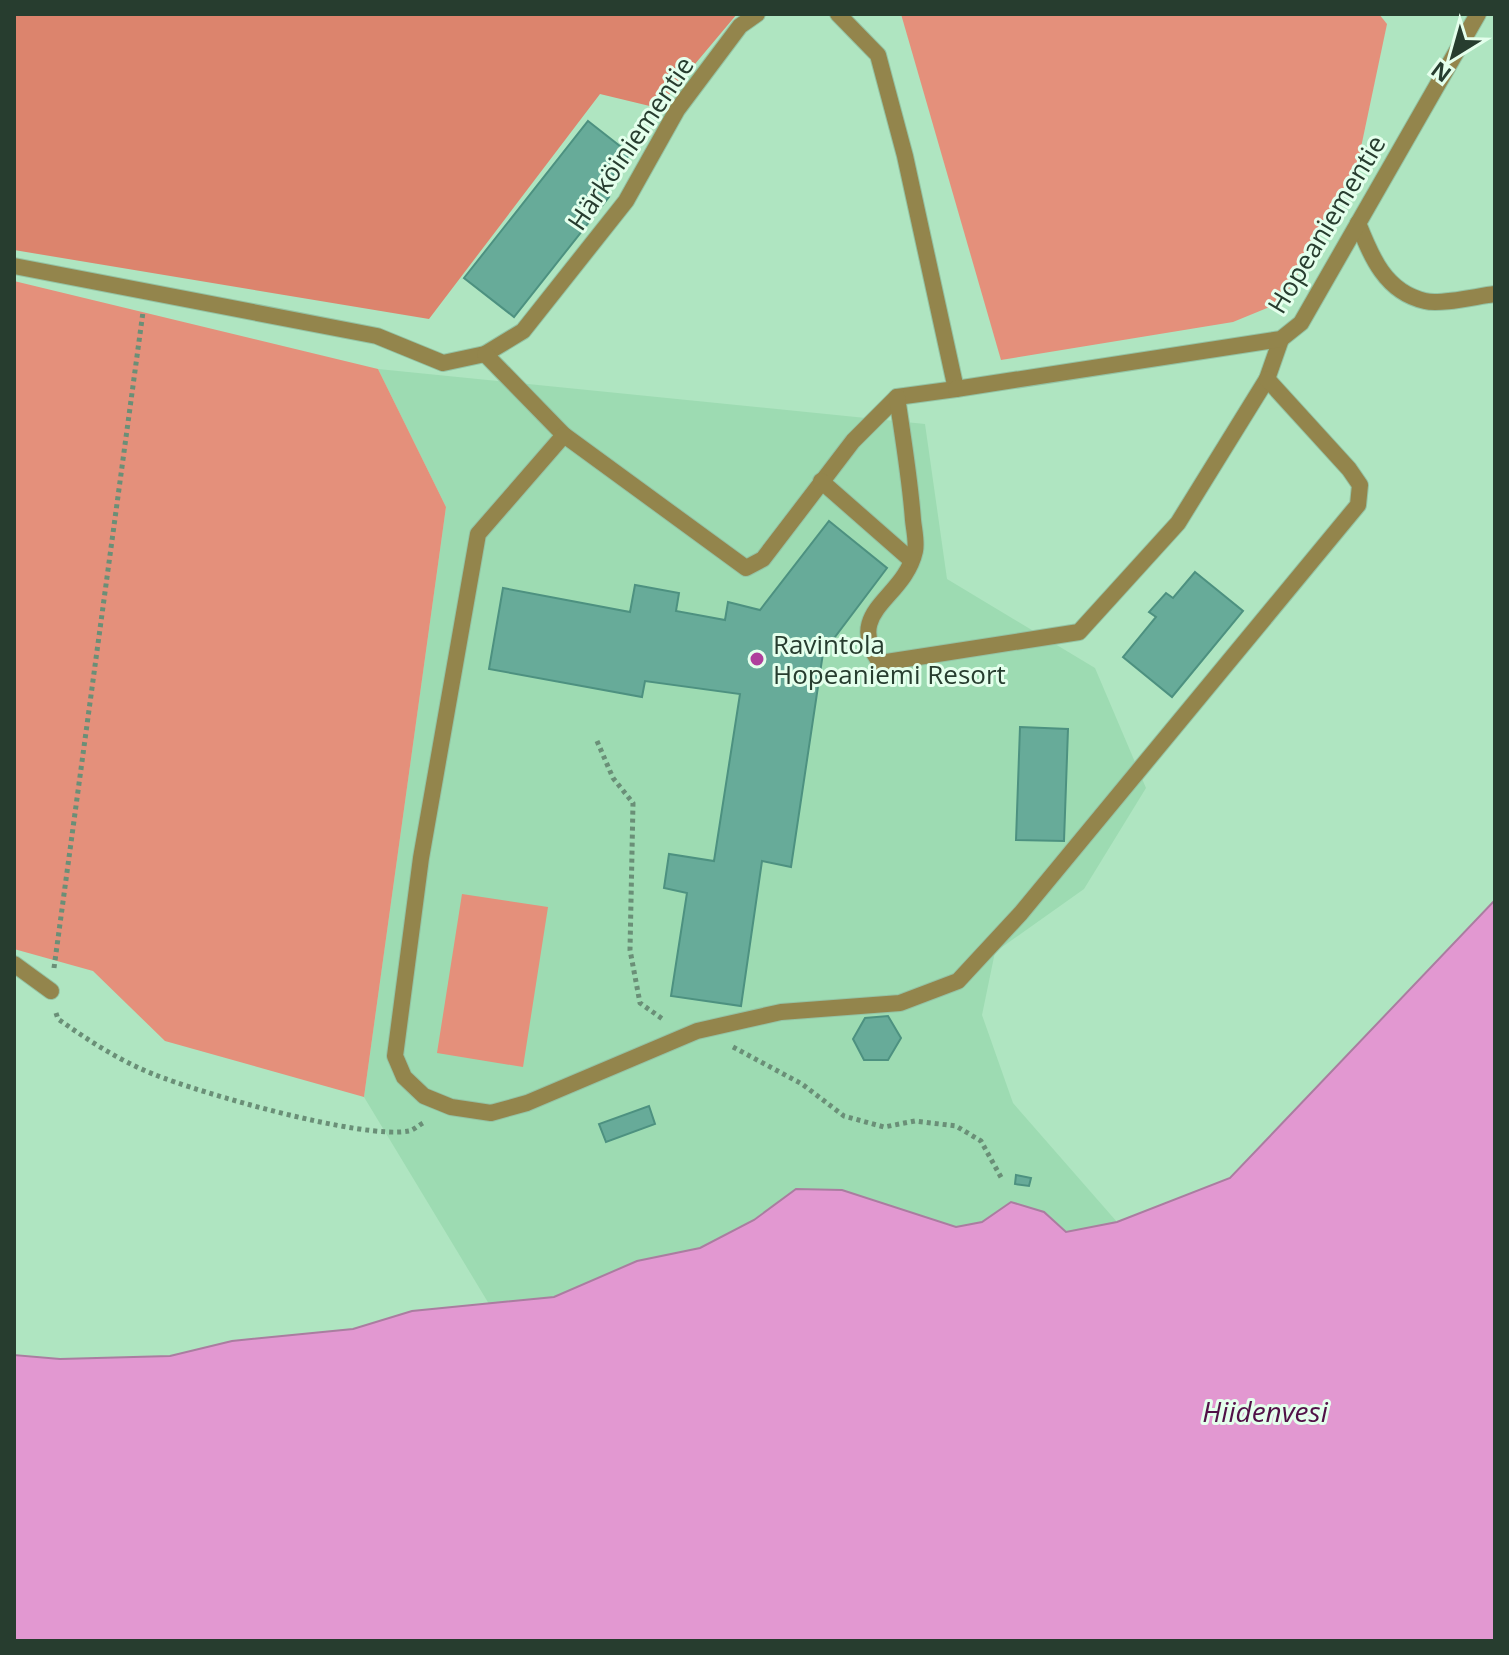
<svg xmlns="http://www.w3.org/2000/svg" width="1509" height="1655" font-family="'Open Sans',sans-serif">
<rect width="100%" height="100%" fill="#afe5c1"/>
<path fill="#9ddbb2" d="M378 369 925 424 947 579 1095 668 1146 788 1084 889 995 952 982 1015 1013 1103 1117 1222 1066 1232 1044 1212 1011 1202 982 1222 956 1227 842 1190 796 1189 754 1220 700 1248 637 1261 555 1297 489 1304 364 1097 446 507Z"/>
<g fill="#e4907b">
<path d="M901 14H1379L1387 24 1356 171 1282 302 1233 322 1001 360Z"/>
<path d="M14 281 378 369 446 507 364 1097 165 1041 93 971 14 949Z"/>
<path d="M462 894 548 907 523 1067 437 1053Z"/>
</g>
<path fill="#dc846d" d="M14 14H737L658 108 600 94 429 319 14 250Z"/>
<path fill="#e298d1" stroke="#aa7da0" stroke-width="2" d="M1495 900V1641H14V1355L60 1359 170 1356 232 1341 353 1329 412 1311 554 1297 637 1261 700 1248 754 1220 796 1189 842 1190 956 1227 982 1222 1011 1202 1044 1212 1066 1232 1117 1222 1230 1178Z"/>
<g fill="#67ab99" stroke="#4d9180" stroke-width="2">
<path d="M588 121 630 154 600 191 609 197 514 317 464 278Z"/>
<path d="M829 521 887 568 823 653 791 867 762 861 741 1006 671 996 687 893 664 888 669 854 714 861 740 694 645 681 642 697 489 669 503 588 630 612 635 585 679 593 676 611 725 620 728 602 760 610Z"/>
<path d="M1195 572 1243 611 1172 697 1123 657 1156 617 1149 612 1166 593 1173 598Z"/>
<path d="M1020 727 1068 729 1064 841 1016 840Z"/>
<path d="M888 1016 901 1038 888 1060H864L853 1039 865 1018Z"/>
<path d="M649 1106 655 1124 606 1142 599 1124Z"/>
<path d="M1016 1175 1031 1178 1029 1186 1015 1184Z"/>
</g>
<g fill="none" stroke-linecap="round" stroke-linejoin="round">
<defs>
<g id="service">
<path d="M1358 223C1371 256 1385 292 1425 301 1441 305 1477 296 1495 294"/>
<path d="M14 266 377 336 443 363 485 354 523 331 626 201 677 110 740 26 757 14"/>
<path d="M485 354 564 435 746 568 763 559 853 441 897 397 956 389 905 156 878 55 838 14"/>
<path d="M897 397C903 438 910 479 913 520 914 530 917 542 915 551 904 600 843 610 880 663L1079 632 1178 523 1267 379 1281 339"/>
<path d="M564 435 478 534 421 858 395 1056 404 1077 424 1096 451 1107 491 1113 527 1103 697 1031 781 1012 900 1003 958 981 1021 913 1358 505 1360 485 1349 469 1267 379"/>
<path d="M821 481 911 560"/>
<path d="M14 964 51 991"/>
</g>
<path id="minor" d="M956 389 1281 339 1301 323 1478 14"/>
</defs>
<use href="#service" stroke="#94c3a4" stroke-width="18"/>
<use href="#minor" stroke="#94c3a4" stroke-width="18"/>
<g stroke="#6a8f77" stroke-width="5" stroke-dasharray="4 4" stroke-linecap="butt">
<path d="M597 741 613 778 633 803 630 950 640 1003 664 1020"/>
<path d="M54 968 143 312"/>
<path d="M56 1013 58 1019C88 1040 118 1060 153 1074 200 1093 363 1140 409 1131 414 1130 420 1124 425 1122"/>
<path d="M733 1047 802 1084 844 1116 884 1127 915 1121 956 1126 981 1141 1002 1179"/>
</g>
<use href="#service" stroke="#93854c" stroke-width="16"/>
<use href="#minor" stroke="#93854c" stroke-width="16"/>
</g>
<circle fill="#af3f9c" stroke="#e4ffec" stroke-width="3" cx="757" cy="659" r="8"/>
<g text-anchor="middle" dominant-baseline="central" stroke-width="6" stroke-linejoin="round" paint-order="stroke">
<g font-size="26" fill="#273d2f" stroke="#e4ffec">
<text transform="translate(630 143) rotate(-56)">Härköiniementie</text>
<text transform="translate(1326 224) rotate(-59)">Hopeaniementie</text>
</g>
<g font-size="26" fill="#273d2f" stroke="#e4ffec" text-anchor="start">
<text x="773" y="644">Ravintola<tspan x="773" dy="30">Hopeaniemi Resort</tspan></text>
</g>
<g font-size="28" font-style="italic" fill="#511147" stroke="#e4ffec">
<text x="1265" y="1411">Hiidenvesi</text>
</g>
</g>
<rect width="1509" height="1655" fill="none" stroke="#273d2f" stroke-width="32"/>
<g transform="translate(1453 56) rotate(217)" stroke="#e4ffec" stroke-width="6" paint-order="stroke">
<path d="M0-6L14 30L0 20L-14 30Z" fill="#273d2f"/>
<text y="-12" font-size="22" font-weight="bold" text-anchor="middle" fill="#273d2f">N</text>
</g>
</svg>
